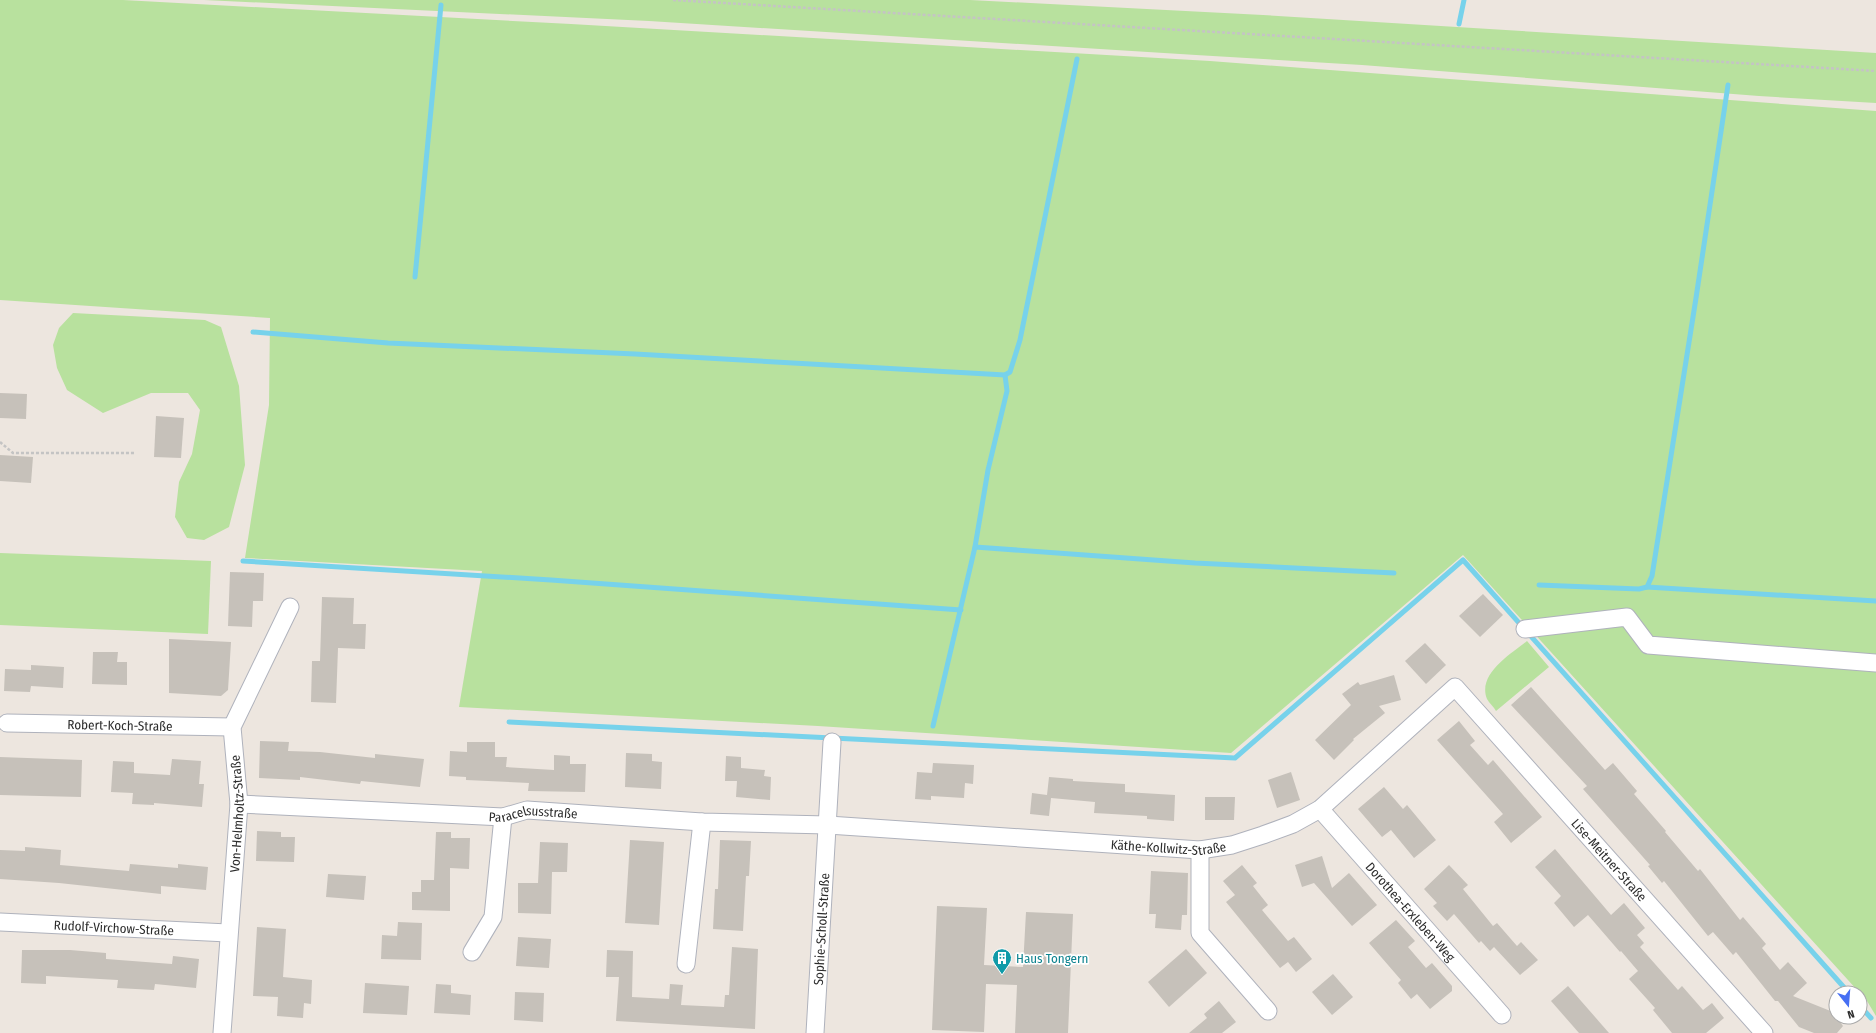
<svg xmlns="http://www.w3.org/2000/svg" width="1876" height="1033" font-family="'Fira Sans Condensed',sans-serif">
<rect width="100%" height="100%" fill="#ede6df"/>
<g fill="#b8e19e">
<path d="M0 0H123L571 24 1210 61 1876 111V1016L1867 1001 1463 555 1231 753 818 726 459 707 482 571 245 558 269 405 270 318 0 300Z"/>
<path d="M204 0H970L1263 15 1876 53V103L1759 96 1362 65 1196 55 649 21Z"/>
<path d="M73 313 205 320 221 327 239 386 245 465 229 527 204 540 187 538 175 517 179 482 192 454 200 410 188 393H151L103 413 67 390 57 368 53 345 59 328Z"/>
<path d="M0 553 211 561 208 634 0 625Z"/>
<path d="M1527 641 1549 667 1496 711C1494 707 1489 703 1487 699 1477 674 1511 654 1527 641Z"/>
</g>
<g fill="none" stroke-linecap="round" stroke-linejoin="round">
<g stroke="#77d2eb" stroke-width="5">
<path d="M1459 24 1464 0"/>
<path d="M415 277 441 5"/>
<path d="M253 332 388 343 635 354 1005 375 1010 372 1020 340 1077 59"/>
<path d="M975 547 1195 563 1394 573"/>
<path d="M243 561 551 580 961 610"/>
<path d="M1539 585 1639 589 1647 587 1652 576 1696 298 1728 85"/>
<path d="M1647 587 1876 601"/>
<path d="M509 722 1235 758 1463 560 1849 993"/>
<path d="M933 726 975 547 988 470 1007 391 1005 375"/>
<path d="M1860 1006 1871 1018"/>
</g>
</g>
<g fill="#c6c1ba">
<path d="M0 393 27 394 26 419 0 418Z"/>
<path d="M156 416 184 418 181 458 154 457Z"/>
<path d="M0 455 33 457 31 483 0 481Z"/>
<path d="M230 572 264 573 263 601H253L252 627 228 626Z"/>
<path d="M1483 594 1503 615 1480 637 1459 616Z"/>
<path d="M322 597 354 598 353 624H366L365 649 338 648 336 703 311 702 312 661H320Z"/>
<path d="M169 639 231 642 228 690 221 696 169 693Z"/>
<path d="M1425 643 1446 665 1426 684 1405 661Z"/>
<path d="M93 652H118L117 662H127V685L92 684Z"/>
<path d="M31 665 64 667 63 688 31 686 30 692 4 691 5 669 31 670Z"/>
<path d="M1394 675 1401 700 1379 706 1385 713 1353 739 1354 740 1334 760 1315 740 1351 705 1342 694 1358 682 1360 685Z"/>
<path d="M1531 687 1605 770 1613 763 1637 791 1634 794 1666 831 1665 832 1698 871 1700 869 1740 920 1743 917 1766 944 1762 948 1780 970 1788 962 1807 983 1793 996 1833 1012 1843 1026 1837 1033H1814L1799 1027 1778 1001H1775L1736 952 1733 955 1713 932 1708 936 1664 881 1662 883 1648 866 1650 865 1583 789 1587 786 1511 705Z"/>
<path d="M1459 721 1475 741 1470 745 1488 765 1493 760 1542 817 1511 843 1494 822 1503 814 1437 740Z"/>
<path d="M260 741 289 742 288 751 320 752 375 758V754L424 759 420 787 361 781 360 784 300 777V780L259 778Z"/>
<path d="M467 742H495V757H507L506 767 554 770V755L570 756V764H586L585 792 528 791 529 783 466 780V777L449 776 450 751 467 752Z"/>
<path d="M626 753 652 754V761L662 762 661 789 625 787Z"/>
<path d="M726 756 741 757V768L765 770 764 776 771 777 770 800 736 797 737 781H725Z"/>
<path d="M0 757 82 760 81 797 0 795Z"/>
<path d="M172 759 201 761 199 784H204L202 807 154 803V805L132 804 133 793 111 792 113 761 134 762V773L170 775Z"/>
<path d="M933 763 974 765 973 784 965 783 964 798 931 796V800L915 799 917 772 932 773Z"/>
<path d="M1291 772 1300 800 1277 808 1268 780Z"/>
<path d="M1049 777 1073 779V781L1125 784V792L1175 795 1174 821 1147 819V816L1094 813 1095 802 1051 798 1049 816 1030 814 1032 793 1047 795Z"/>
<path d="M1384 787 1403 809 1407 805 1436 840 1414 858 1391 830 1382 837 1358 809Z"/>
<path d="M1205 797H1235L1234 820H1205Z"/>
<path d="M257 831 281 832V837H295L294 862 256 861Z"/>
<path d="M436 832H451V838H470L469 869 450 868V911L412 910V892H421V880H434Z"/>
<path d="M630 840 664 842 659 925 625 923Z"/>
<path d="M720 840 751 841 749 876H746L743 931 713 929 715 889H718Z"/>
<path d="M540 842 568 843 567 872H552L551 914 518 913V883H538Z"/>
<path d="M25 847 61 850 60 865 129 871 130 864 178 868V864L208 867 206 890 161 886V894L59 883 0 879V850L25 851Z"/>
<path d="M1555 849 1611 915 1624 903 1645 928 1637 935 1644 943 1640 947 1678 990 1682 986 1703 1010 1712 1003 1724 1018 1706 1033H1672L1653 1010 1655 1008 1629 979 1638 971 1621 951 1620 952 1588 915 1574 927 1554 903 1561 896 1535 867Z"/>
<path d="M1322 856 1332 888 1349 873 1377 905 1352 926 1314 883 1302 887 1295 865Z"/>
<path d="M1242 865 1257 883 1253 886 1268 905 1262 910 1288 941 1294 937 1312 959 1296 972 1288 962 1280 968 1226 902 1235 895 1223 881Z"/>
<path d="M1449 865 1468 885 1463 889 1493 926 1497 923 1517 946 1521 942 1538 960 1520 975 1494 947 1490 951 1481 941 1479 943 1454 914 1447 921 1433 906 1437 903 1424 889Z"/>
<path d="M1151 871 1188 873 1187 915H1182L1181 930 1155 928 1156 914H1149Z"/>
<path d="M328 874 366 876 364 900 326 897Z"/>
<path d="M937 906 987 908 984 965 1023 967 1026 912 1073 914 1068 1033H1015L1017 985 986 984 984 1032 932 1030Z"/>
<path d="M1396 920 1415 941 1408 947 1426 968 1432 963 1452 986V991L1430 1009 1417 994 1411 999 1398 983 1401 980 1369 943Z"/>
<path d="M398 922 422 923 421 960 381 959 382 935 397 936Z"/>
<path d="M257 927 286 929 283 977 312 980 311 1004 304 1003 303 1018 277 1016 278 997 253 996Z"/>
<path d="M518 937 551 939 549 968 516 966Z"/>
<path d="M732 947 758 949 755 1029 616 1021 619 977H606L607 950 633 951 632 997 669 999 670 984 683 985 681 1005 724 1007 725 995H729Z"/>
<path d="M1186 949 1207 973 1169 1007 1148 982Z"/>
<path d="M22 950H70L106 953V959L172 964 173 956 199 959 196 988 155 984 154 990 117 988 118 980 46 976V984L21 983Z"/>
<path d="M1333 974 1353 997 1332 1015 1312 992Z"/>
<path d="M365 983 409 986 407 1015 363 1013Z"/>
<path d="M436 984 451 985V993L471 995 470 1015 434 1013Z"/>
<path d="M1568 986 1609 1033H1579L1551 1001Z"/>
<path d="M515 992 544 993 543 1022 514 1020Z"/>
<path d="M1219 1001 1236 1022 1222 1033H1189L1207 1018 1204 1014Z"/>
</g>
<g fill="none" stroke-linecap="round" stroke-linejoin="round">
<defs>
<g id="minor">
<path d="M1525 629 1627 617 1648 645 1876 663"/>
<path id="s1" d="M7 723 232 727"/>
<path id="s2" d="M239 804 503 817 527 810 702 822 828 825 1200 850 1232 845 1263 835 1293 824 1320 809 1455 687 1764 1033"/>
<path id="s3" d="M1320 809 1502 1015"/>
<path d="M1200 850V933L1268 1011"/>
<path id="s4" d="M0 922 228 933"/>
<path d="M472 952 493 917 503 817"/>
<path d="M686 964 702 822"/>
<path id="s5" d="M222 1033 239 804 232 727 290 607"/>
<path id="s6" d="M815 1033 832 742"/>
</g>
</defs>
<use href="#minor" stroke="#afb2bc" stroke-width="19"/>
<g stroke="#c4c4c4" stroke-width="2.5" stroke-dasharray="3 2" stroke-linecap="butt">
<path d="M673 0 1876 71"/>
<path d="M0 442 13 453H134"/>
</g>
<use href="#minor" stroke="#fff" stroke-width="17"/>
</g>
<defs>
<symbol id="building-pin" viewBox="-11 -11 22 30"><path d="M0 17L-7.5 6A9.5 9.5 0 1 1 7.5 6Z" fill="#0f9aa8" stroke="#fff"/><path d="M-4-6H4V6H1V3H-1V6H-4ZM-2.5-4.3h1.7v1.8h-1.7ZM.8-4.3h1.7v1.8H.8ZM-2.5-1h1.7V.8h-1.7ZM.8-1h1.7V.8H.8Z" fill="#fff"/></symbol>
</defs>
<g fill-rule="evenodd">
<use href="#building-pin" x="991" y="947" width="22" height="30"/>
</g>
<g text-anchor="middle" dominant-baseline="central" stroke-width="3.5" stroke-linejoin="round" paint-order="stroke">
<g font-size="13" fill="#2c2c2c" stroke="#fff">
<text stroke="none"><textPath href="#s1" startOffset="113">Robert-Koch-Straße</textPath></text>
<text stroke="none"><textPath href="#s5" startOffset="220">Von-Helmholtz-Straße</textPath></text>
<text stroke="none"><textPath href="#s2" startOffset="295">Paracelsusstraße</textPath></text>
<text stroke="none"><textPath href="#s2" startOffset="932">Käthe-Kollwitz-Straße</textPath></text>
<text stroke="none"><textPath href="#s2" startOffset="1505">Lise-Meitner-Straße</textPath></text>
<text stroke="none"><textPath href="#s3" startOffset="137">Dorothea-Erxleben-Weg</textPath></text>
<text stroke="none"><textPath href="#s4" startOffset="114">Rudolf-Virchow-Straße</textPath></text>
<text stroke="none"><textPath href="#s6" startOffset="104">Sophie-Scholl-Straße</textPath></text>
</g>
<g font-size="13" fill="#0d838f" stroke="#fff" text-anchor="start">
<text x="1016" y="958">Haus Tongern</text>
</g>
</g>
<g transform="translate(1848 1005) rotate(163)"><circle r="19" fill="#ffffff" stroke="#ababab"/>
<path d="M0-3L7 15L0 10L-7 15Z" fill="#466ff3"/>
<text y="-6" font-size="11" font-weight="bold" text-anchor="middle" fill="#2c2c2c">N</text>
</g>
</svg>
